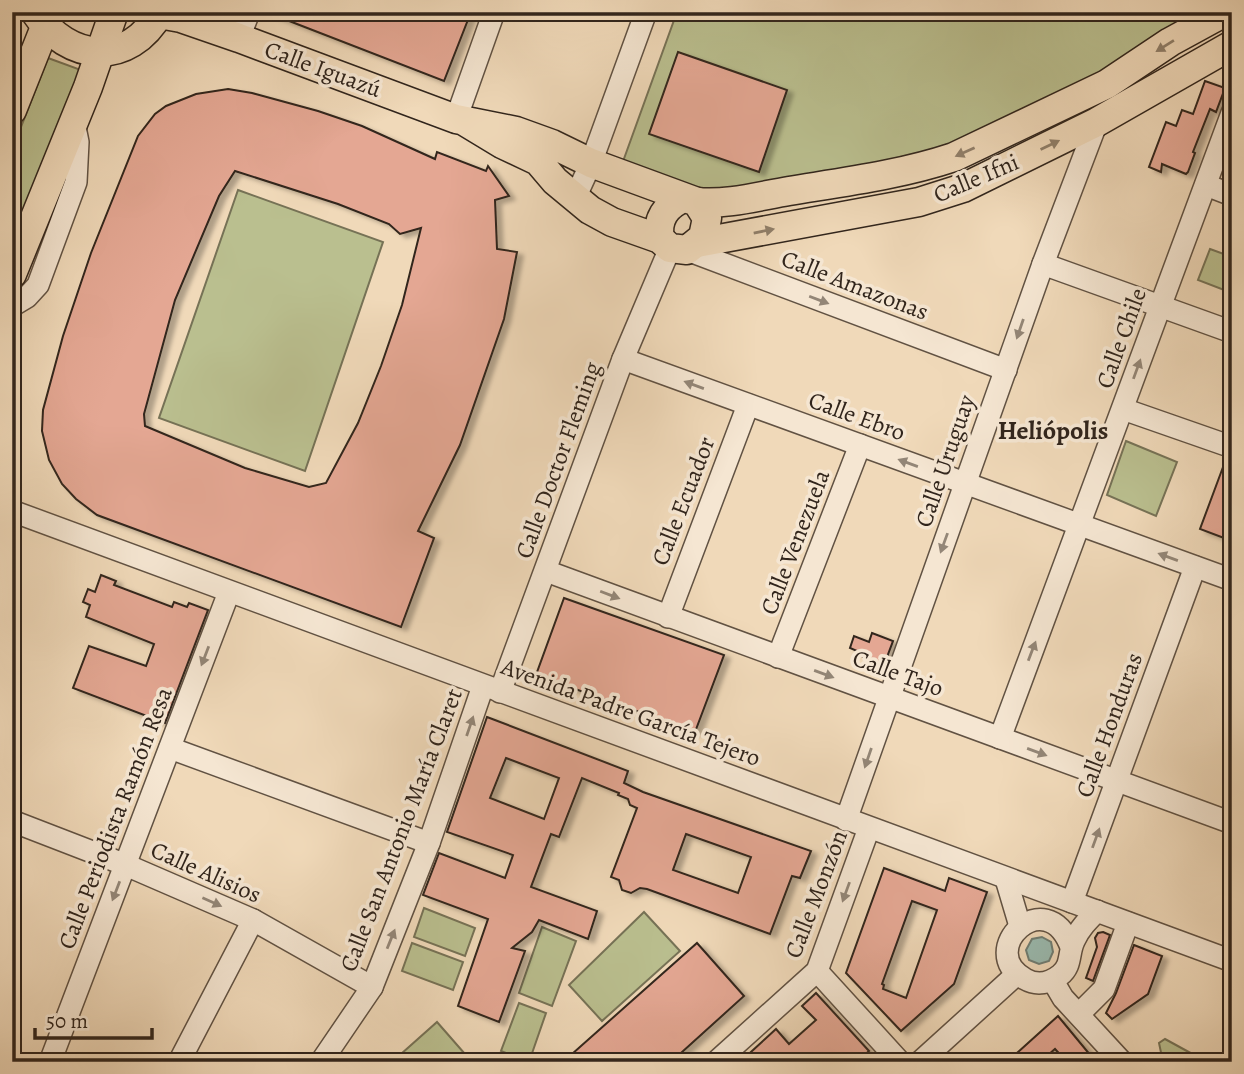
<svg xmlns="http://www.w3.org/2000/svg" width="1244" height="1074" font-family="Alegreya,serif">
<defs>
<filter id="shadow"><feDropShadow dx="6" dy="3.5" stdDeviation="2" flood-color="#0004"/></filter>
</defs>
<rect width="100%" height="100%" fill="#f0d9b9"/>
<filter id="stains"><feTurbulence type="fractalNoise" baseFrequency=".00286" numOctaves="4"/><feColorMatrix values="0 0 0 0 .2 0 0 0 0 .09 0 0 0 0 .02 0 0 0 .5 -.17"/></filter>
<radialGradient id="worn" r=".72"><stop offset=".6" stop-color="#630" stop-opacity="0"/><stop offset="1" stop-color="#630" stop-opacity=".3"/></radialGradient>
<g fill="#babf8f" stroke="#767256" stroke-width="2">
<path d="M677 12H1197L1100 78 959 149 719 197 621 167Z"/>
<path d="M48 58 81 70 12 249V150Z"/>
<path d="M238 190 383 242 305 471 159 418Z"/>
<path d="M1210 249 1232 257V293L1198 280Z"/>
<path d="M1126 441 1177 462 1156 516 1107 495Z"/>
<path d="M424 908 475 928 465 956 414 937Z"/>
<path d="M644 912 680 951 602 1021 569 985Z"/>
<path d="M542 927 576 941 552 1006 519 993Z"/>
<path d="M412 943 463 962 453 990 402 971Z"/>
<path d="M519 1003 546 1013 529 1062 501 1051Z"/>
<path d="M437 1022 472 1062H392Z"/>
<path d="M1165 1039 1207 1062H1163L1159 1043Z"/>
</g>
<path fill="#9abaaf" stroke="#707e74" stroke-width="2" d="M1042 937 1051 942 1053 952 1049 961 1039 964 1029 960 1026 950 1032 939Z"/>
<g fill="#e4a793" stroke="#31251c" stroke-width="2" fill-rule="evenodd" filter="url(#shadow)">
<path d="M266 12H471L444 81Z"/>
<path d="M678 52 787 90 759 172 649 134Z"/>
<path d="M1205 81 1225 88 1216 112 1210 109 1193 152 1195 153 1188 172 1186 174 1162 164 1161 172 1149 167 1166 122 1176 126 1182 110 1193 114Z"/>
<path d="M228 89 252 93 318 111 362 126 435 159 437 152 486 171 488 166 509 196 495 200 497 249 517 252 504 319 460 445 418 531 434 538 401 627 97 515 76 499 62 484 49 460 42 431 43 410 63 336 91 253 138 136 155 114 166 106 196 94ZM235 171 338 204 389 224 400 234 421 228 402 305 381 366 358 423 326 483 309 487 245 468 145 426 144 414 175 300 219 196Z"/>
<path d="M1226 459 1232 460V541L1200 529Z"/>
<path d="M101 575 116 581 114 585 172 607 174 602 187 607 189 603 208 610 165 723 73 688 89 646 146 666 154 644 86 617 90 605 83 602 88 589 95 592Z"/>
<path d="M564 598 724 655 695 732 536 675Z"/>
<path d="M872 633 893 641 884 665 863 657 864 654 850 648 854 636 869 642Z"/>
<path d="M487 717 628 771 624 783 643 792 811 851 800 878 792 876 770 934 647 889 640 888 631 893 622 890 619 880 611 877 637 808 630 805 628 799 618 795 619 793 582 778 559 837 551 834 531 887 597 911 588 939 539 920 532 932 512 948 525 951 499 1022 458 1006 488 919 423 895 439 853 505 878 513 855 447 832ZM506 758 559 778 544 819 490 798ZM686 834 751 857 738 893 673 870Z"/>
<path d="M884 868 945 891 949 878 987 892 954 984 901 1031 846 973ZM912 901 937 910 906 998 883 989 884 985 882 984Z"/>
<path d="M1103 932 1110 935 1093 981 1086 978 1097 947 1095 938 1098 933Z"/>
<path d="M697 943 744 996 671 1062H563Z"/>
<path d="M1134 945 1162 956 1148 994 1112 1019 1106 1013 1116 993Z"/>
<path d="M816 993 869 1051 857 1062H740L776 1029 789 1044 816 1020 802 1006Z"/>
<path d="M1058 1016 1096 1062H1067L1055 1049 1040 1062H1007Z"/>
</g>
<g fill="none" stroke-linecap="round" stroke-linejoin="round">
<defs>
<g id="minor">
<path d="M239 38 249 12"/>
<path d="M456 119 494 12"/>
<path d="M1206 185 1232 195"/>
<path d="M575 198 591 163 646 12"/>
<path d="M687 250 1006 370"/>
<path d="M1043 264 1232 332"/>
<path d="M12 306 27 297 38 285 76 182 78 142 74 122"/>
<path d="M623 359 1232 580"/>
<path d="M1123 409 1232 447"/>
<path d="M12 511 1232 961"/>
<path d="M546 571 1232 823"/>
<path d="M668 617 748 405"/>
<path d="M778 657 860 445"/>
<path d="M500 692 623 359 670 248"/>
<path d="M1000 738 1232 113"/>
<path d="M170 748 429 843"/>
<path d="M846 820 1043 264 1097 122"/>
<path d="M12 821 126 865 253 920 372 987"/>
<path d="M1006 879 1020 926"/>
<path d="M1072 902 1195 567"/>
<path d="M1071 947C1046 881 974 951 1025 979 1037 986 1050 983 1060 975 1072 966 1068 953 1074 941 1079 929 1088 920 1097 911"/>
<path d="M817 971 900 1062"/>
<path d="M1053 981 1063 998 1122 1062"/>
<path d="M1079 1014 1104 989 1128 923"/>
<path d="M50 1062 229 592"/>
<path d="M179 1062 253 920"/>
<path d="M321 1062 372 987 429 843 483 686"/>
<path d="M716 1062 817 971 869 828"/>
<path d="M920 1062 1017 974"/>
</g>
<g id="major">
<path d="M35 12C68 62 129 68 160 12"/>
<path d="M159 14 181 18 239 38 456 119 516 131 552 144 591 163 697 202 707 218 703 237 687 250 670 248 660 239 612 222 590 210 555 181 538 161 502 144 464 121"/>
<path d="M12 110 51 12"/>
<path d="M697 202C727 205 759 196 789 191 844 182 900 175 954 157L1107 84 1170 42 1225 12"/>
<path d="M660 239C656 220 666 205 684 198"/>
<path d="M697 243 919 202 963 188 1097 122 1232 45"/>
<path d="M12 274 88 87 114 12"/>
</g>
</defs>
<use href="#minor" stroke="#615243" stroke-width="24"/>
<use href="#major" stroke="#31251c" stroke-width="31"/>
<use href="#minor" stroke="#f5e6d2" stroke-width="21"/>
<use href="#major" stroke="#f0d9b9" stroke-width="28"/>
</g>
<defs><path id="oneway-solid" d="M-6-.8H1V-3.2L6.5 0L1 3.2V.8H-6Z" transform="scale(1.75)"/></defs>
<g fill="#907f6a">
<use href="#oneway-solid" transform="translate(1165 46) rotate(148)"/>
<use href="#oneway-solid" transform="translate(1050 145) rotate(-26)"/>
<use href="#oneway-solid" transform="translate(965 152) rotate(156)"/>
<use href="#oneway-solid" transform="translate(764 231) rotate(-11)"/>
</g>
<g fill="#938677">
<use href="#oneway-solid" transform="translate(819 300) rotate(21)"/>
<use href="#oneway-solid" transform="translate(1020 329) rotate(109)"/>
<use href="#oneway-solid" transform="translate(1137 369) rotate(-70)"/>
<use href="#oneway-solid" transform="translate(694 385) rotate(-160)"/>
<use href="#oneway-solid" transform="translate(908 463) rotate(-160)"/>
<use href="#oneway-solid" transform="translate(944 543) rotate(110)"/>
<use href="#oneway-solid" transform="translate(1168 557) rotate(-160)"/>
<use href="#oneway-solid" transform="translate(610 595) rotate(21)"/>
<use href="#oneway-solid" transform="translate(1032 651) rotate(-69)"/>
<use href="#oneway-solid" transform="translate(205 656) rotate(111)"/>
<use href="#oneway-solid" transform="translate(824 674) rotate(20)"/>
<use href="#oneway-solid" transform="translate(470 726) rotate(-71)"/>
<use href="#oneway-solid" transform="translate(1037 752) rotate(20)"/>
<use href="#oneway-solid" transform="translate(868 758) rotate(109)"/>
<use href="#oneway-solid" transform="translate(1096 838) rotate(-70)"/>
<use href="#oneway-solid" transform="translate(116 891) rotate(111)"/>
<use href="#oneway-solid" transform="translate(846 892) rotate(110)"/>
<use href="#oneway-solid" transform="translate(212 902) rotate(24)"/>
<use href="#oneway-solid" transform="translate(391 939) rotate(-68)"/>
</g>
<g text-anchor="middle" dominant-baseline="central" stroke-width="7" stroke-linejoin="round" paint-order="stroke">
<g font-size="24" fill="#31251c" stroke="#f5e6d2">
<text transform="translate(323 69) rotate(20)">Calle Iguazú</text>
<text transform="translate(976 178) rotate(-23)">Calle Ifni</text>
<text transform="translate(855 285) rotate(21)">Calle Amazonas</text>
<text transform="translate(1121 338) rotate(-70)">Calle Chile</text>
<text transform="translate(857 416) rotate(20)">Calle Ebro</text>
<text transform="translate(558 460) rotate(-70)">Calle Doctor Fleming</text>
<text transform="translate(945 461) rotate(-71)">Calle Uruguay</text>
<text transform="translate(683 501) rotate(-69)">Calle Ecuador</text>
<text transform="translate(795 542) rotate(-69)">Calle Venezuela</text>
<text transform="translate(898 673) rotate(20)">Calle Tajo</text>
<text transform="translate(631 712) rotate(20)">Avenida Padre García Tejero</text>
<text transform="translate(1109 725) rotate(-70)">Calle Honduras</text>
<text transform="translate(115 818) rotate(-69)">Calle Periodista Ramón Resa</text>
<text transform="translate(401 830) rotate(-69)">Calle San Antonio María Claret</text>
<text transform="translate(206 872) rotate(24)">Calle Alisios</text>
<text transform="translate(816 894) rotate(-69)">Calle Monzón</text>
</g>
<g font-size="26" font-weight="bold" fill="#31251c" stroke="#f5e6d2">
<text x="1053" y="430">Heliópolis</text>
</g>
</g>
<rect width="1244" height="1074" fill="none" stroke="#f0d9b9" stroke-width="42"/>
<rect x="14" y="14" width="1216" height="1046" fill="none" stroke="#31251c" stroke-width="3.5"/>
<rect x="21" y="21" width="1202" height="1032" fill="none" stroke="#31251c" stroke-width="2"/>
<path d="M35 1028v10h117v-10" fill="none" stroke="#31251c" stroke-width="3.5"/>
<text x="46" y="1028" font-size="21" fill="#31251c" stroke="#f5e6d2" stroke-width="5" paint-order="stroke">50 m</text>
<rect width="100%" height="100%" filter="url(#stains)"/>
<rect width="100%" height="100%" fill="url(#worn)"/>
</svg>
